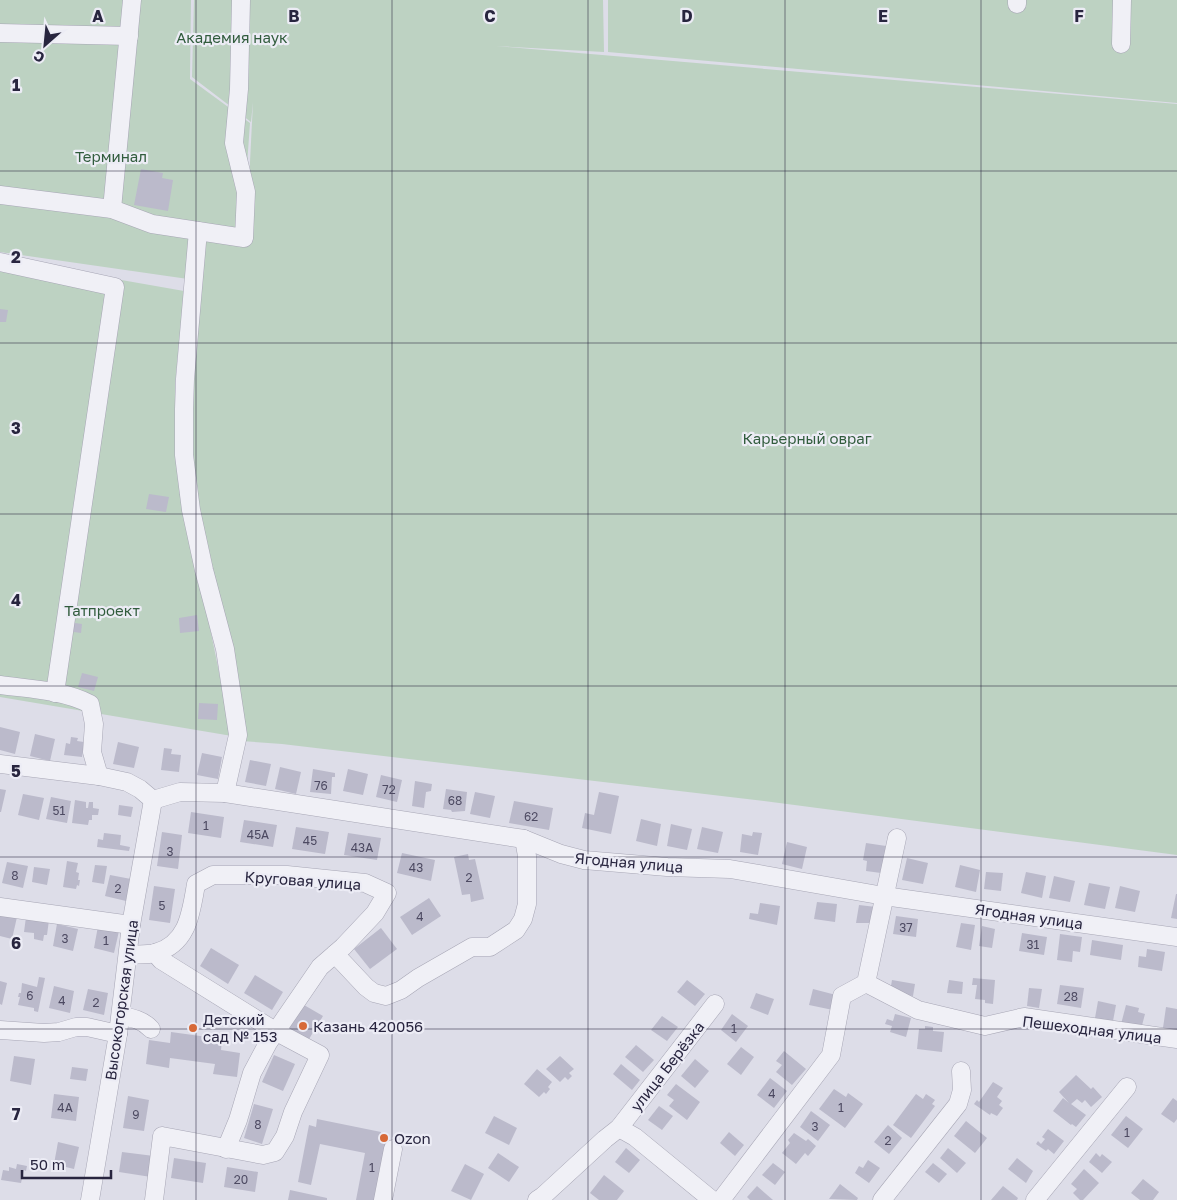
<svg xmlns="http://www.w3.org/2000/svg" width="1177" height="1200" font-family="'Golos Text',sans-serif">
<rect width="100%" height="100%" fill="#dddde8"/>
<g fill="#bdd2c2">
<path d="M0 0H191L190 79 250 123 242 236 246 242 253 102 251 122 192 77 194 0H603L604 52 496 46 1177 104V855L764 801 282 744 241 741 187 458 188 279 0 252Z"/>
<path d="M608 0H1177V103L608 52Z"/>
<path d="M0 262 110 278 184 291 175 385 185 505 232 736 0 697Z"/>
</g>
<g fill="#bbbacb">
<path d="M141 169 163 173 162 178 173 180 168 211 134 205Z"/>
<path d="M0 309 8 310 6 322H0Z"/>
<path d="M149 494 169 497 166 512 146 509Z"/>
<path d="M197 615 199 631 180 633 179 618Z"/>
<path d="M68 622 82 624 81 633 67 631Z"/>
<path d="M82 673 98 677 94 691 78 687Z"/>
<path d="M199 703 218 704 217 720 198 719Z"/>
<path d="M0 727 20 732 15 754 0 750Z"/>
<path d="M35 734 55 739 50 761 30 756Z"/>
<path d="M71 737 78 738 77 741 84 742 82 757 64 755 66 743 70 744Z"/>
<path d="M118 742 139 747 134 768 113 764Z"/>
<path d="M164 748 172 749 171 754 181 755 179 772 161 770Z"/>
<path d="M202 753 222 757 218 779 197 775Z"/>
<path d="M250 760 271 764 266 786 245 782Z"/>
<path d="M280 767 301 772 296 794 275 789Z"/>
<path d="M313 769 335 773V777H332L331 794 310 792Z"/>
<path d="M348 769 368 774 363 795 343 791Z"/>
<path d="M381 775 402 780 397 802 376 797Z"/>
<path d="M415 781 432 784 431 791 426 792 424 808 412 806Z"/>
<path d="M0 789 6 790 1 812H0Z"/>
<path d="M446 789 467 792 465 811 452 812 451 810 443 809Z"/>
<path d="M475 792 495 796 490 818 470 814Z"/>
<path d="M599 792 619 796 611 834 582 828 585 813 594 815Z"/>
<path d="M23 794 44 798 39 820 18 815Z"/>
<path d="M51 797 71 801 67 823 46 819Z"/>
<path d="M75 800 86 802V808H88L89 802H93V808L99 809 98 815H92V820H89L88 825 72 823Z"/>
<path d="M514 801 553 808 549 830 509 823Z"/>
<path d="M119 805 133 807 131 817 118 815Z"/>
<path d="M191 812 224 817 221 838 188 833Z"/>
<path d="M641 819 661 824 657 846 636 841Z"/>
<path d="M244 820 277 825 273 847 240 842Z"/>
<path d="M671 824 692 829 687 850 667 846Z"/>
<path d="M296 827 329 832 325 854 292 849Z"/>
<path d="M702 827 723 832 718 853 697 849Z"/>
<path d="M162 832 182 835 178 869 157 866Z"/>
<path d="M753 832 762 833 758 855 740 852 742 834 752 836Z"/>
<path d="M104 833 121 835 120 845 130 847 129 851 97 847 98 839 103 840Z"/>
<path d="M348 833 381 838 377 860 344 855Z"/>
<path d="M787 842 807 847 802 869 782 864Z"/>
<path d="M866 843 886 846 881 873 866 871 867 861 863 860Z"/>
<path d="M402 853 435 860 431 881 397 873Z"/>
<path d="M468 854 469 860 475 859 484 899 471 902 470 894 462 895 454 857Z"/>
<path d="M907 858 928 863 923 884 902 880Z"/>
<path d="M67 861 78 863 76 872 79 873 78 880H80L79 886 77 885 76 889 63 887Z"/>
<path d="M7 862 28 866 23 888 2 883Z"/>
<path d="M95 865 107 866 104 884 92 882Z"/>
<path d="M960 865 980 870 976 892 955 887Z"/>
<path d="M34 867 50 869 47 885 32 882Z"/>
<path d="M986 872 1003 873 1001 891 984 889Z"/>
<path d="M1026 872 1046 876 1042 898 1021 893Z"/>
<path d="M110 875 131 879 126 901 105 896Z"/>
<path d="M1054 876 1075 881 1070 902 1049 898Z"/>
<path d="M1089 883 1110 887 1105 909 1084 905Z"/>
<path d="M154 886 175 889 170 923 149 920Z"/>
<path d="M1120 886 1140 891 1135 912 1115 908Z"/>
<path d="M1176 894H1177V919L1171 918Z"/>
<path d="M429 898 441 916 412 935 400 917Z"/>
<path d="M817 902 837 904 835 922 814 919Z"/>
<path d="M760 903 780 906 777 925 749 919 750 913 758 914Z"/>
<path d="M859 905 876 907 874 923H856Z"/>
<path d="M0 913 17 917 12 939 0 936Z"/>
<path d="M896 916 918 919 916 937 893 934Z"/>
<path d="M26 917 49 920 47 935H44L43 941 34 939V933L24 932Z"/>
<path d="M961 923 975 925 971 950 956 947Z"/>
<path d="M57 924 78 929 73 951 53 946Z"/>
<path d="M98 926 119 931 114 953 94 948Z"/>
<path d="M982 926 995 929 992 948 979 946Z"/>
<path d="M381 928 397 949 370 969 354 949Z"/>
<path d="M1022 933 1047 937 1044 955 1019 951Z"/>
<path d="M1060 934 1082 937 1080 952 1073 951 1072 962 1057 960Z"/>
<path d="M1092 940 1123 945 1121 960 1090 955Z"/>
<path d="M211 948 239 965 228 984 200 966Z"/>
<path d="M1147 949 1165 952 1162 971 1138 967 1139 956 1146 957Z"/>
<path d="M255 975 283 992 272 1010 244 993Z"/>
<path d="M39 977 45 978 38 1012 34 1011V1008L18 1005 20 997H18L19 993H21L22 983 37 987Z"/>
<path d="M973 978 995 980 993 1004 985 1003V1000L975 999 977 985H972Z"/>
<path d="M687 980 705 994 695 1006 677 992Z"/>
<path d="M892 980 915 984 913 996 890 992Z"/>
<path d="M949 980 963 982 962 994 947 993Z"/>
<path d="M0 981 7 983 2 1005 0 1004Z"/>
<path d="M1060 985 1084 988 1081 1008 1057 1004Z"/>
<path d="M54 986 74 991 70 1013 49 1008Z"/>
<path d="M1029 988 1042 989 1039 1008 1027 1006Z"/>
<path d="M88 989 108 993 104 1015 83 1010Z"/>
<path d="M813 989 836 995 833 1010 809 1005Z"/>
<path d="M756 993 774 999 768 1015 750 1008Z"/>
<path d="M1098 1001 1116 1005 1113 1021 1095 1018Z"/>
<path d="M304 1005 323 1016 306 1044 287 1032Z"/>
<path d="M1126 1005 1139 1008 1138 1012 1145 1014 1140 1033 1120 1028Z"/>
<path d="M1166 1007 1177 1009V1035H1162Z"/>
<path d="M732 1014 748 1026 736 1042 721 1030Z"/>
<path d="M895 1014 911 1018 906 1037 890 1032 892 1026 885 1024 887 1019 893 1021Z"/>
<path d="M662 1016 678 1027 667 1041 651 1030Z"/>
<path d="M925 1026 933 1027V1031L944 1032 942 1052 917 1049 919 1029H925Z"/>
<path d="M171 1032 222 1039 221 1050 240 1053 237 1077 213 1074 215 1064 170 1058 169 1068 146 1064 149 1040 170 1043Z"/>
<path d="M636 1045 654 1060 643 1072 625 1057Z"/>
<path d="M741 1047 754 1057 741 1075 727 1064Z"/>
<path d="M784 1051 806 1069 792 1085 776 1072 782 1065 776 1061Z"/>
<path d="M274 1055 295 1064 283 1091 262 1082Z"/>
<path d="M14 1056 35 1059 31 1085 10 1081Z"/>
<path d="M560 1056 574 1069 569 1073 572 1076 568 1080 565 1077 560 1082 546 1069Z"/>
<path d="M695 1059 709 1071 695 1088 681 1076Z"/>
<path d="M621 1064 640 1080 632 1090 613 1074Z"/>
<path d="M72 1067 88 1069 86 1081 70 1079Z"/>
<path d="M537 1069 552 1082 548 1087 550 1089 546 1094 544 1092 539 1097 524 1084Z"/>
<path d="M1076 1075 1091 1089 1093 1087 1102 1097 1091 1107 1085 1100 1082 1103 1077 1099 1071 1104 1086 1115 1076 1127 1072 1124 1071 1125 1053 1111 1063 1098 1069 1103 1059 1092Z"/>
<path d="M770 1078 787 1091 774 1108 757 1095Z"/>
<path d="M993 1082 1003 1088 997 1097 1002 1101 999 1105 1003 1108 997 1116 991 1113 990 1115 974 1104 977 1100 979 1102Z"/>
<path d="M676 1084 700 1102 687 1120 669 1106 674 1100 667 1095Z"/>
<path d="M834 1089 846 1097 848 1093 863 1104 845 1128 819 1109Z"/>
<path d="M54 1094 79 1097 76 1121 51 1118Z"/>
<path d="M916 1094 923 1099 926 1094 935 1100 932 1104 935 1106 911 1138 893 1125Z"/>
<path d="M128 1096 149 1100 144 1131 123 1128Z"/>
<path d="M1173 1098 1177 1101V1119L1174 1123 1161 1114Z"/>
<path d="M254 1104 273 1109 262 1144 244 1138Z"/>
<path d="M659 1106 673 1116 662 1130 648 1120Z"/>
<path d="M811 1111 830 1125 818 1141 800 1127Z"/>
<path d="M494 1116 517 1128 509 1145 485 1133Z"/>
<path d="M1126 1116 1143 1129 1128 1148 1111 1135Z"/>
<path d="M317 1119 381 1132V1134L388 1135 377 1200H356L365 1153 320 1144 311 1185 298 1182 309 1125 316 1127Z"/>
<path d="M966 1121 987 1138 975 1153 954 1136Z"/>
<path d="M888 1125 902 1138 889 1154 874 1142Z"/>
<path d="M1048 1129 1064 1141 1054 1154 1048 1149 1046 1151 1036 1144 1038 1141 1041 1144 1045 1139 1042 1137Z"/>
<path d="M729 1132 744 1145 735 1156 720 1143Z"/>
<path d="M794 1133 806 1141 808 1139 816 1146 808 1156 805 1153 796 1164 782 1153 790 1143 788 1140Z"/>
<path d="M58 1142 79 1147 74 1169 54 1164Z"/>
<path d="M626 1148 640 1160 629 1173 615 1162Z"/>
<path d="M948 1148 966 1163 957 1173 940 1158Z"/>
<path d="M122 1152 154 1156 151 1177 119 1172Z"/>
<path d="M498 1153 519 1167 509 1182 488 1168Z"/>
<path d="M1096 1153 1100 1157 1102 1154 1112 1162 1102 1173 1089 1162Z"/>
<path d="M174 1158 206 1163 203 1183 171 1178Z"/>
<path d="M1017 1158 1033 1171 1026 1183 1008 1169Z"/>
<path d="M868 1160 880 1168 869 1183 855 1173 859 1166 863 1168Z"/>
<path d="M773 1163 785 1172 775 1185 762 1175Z"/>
<path d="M933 1163 947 1174 939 1183 925 1172Z"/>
<path d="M17 1164 27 1166 26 1171 24 1170 21 1183 1 1180 3 1170 9 1171V1167L16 1169Z"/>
<path d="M465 1164 484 1174 471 1200 451 1191Z"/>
<path d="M227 1167 258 1172 255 1192 224 1187Z"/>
<path d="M1084 1169 1099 1183 1083 1200H1080L1073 1193 1077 1189 1071 1184Z"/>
<path d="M604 1175 624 1191 617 1200H599L590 1193Z"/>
<path d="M1143 1179 1159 1192 1153 1200H1140L1131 1193Z"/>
<path d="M840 1184 858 1198 857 1200 829 1199Z"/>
<path d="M757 1186 773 1200H750L747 1197Z"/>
<path d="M1003 1186 1018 1198 1017 1200H991Z"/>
<path d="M290 1190 327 1198V1200H288Z"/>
</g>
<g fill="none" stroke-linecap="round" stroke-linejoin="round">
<defs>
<g id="minor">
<path d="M1017 4V0"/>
<path d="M0 33 129 36"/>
<path d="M1121 44 1122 0"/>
<path d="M0 195 112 209 152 224 244 238 246 192 234 143 239 89 241 0"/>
<path d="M112 209 132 0"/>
<path d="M198 231 185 379 184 409V455L191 510 204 570 225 649 238 735 225 793"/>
<path d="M0 262 115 287 55 693"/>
<path d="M0 685C30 689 63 690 90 704L94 724 92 752 99 776"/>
<path d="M0 764 99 776 127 782 140 789 153 800 180 792 225 793 524 839 561 854 584 860 667 867 730 869 884 896 1177 937"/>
<path d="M0 907 131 925"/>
<path d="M335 954 366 987 374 993 386 996 401 990 418 978 472 947H490L516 930 523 919 527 904V856L524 839"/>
<path d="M128 955C136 954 147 955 155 953 188 944 191 913 196 884L213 875H287L365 883 387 893 375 913 343 947 320 967 268 1043 252 1073 238 1120 226 1149"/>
<path d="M866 983 918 1010 985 1026 1024 1017 1177 1039"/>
<path d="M121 1016C133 1018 143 1020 151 1029"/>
<path d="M0 1030 44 1033 59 1032 76 1027H87L118 1034"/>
<path d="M619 1128 635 1137 712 1200"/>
<path d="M90 1200 118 1034 131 925 153 800"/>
<path d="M154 1200 162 1136 263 1155 275 1152 285 1136 293 1112 320 1055 275 1031 161 960 155 953"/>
<path d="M383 1200 393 1149"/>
<path d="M537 1200 543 1196 605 1139 619 1128 715 1004"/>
<path d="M721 1200 831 1055 842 996 866 983 897 838"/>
<path d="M882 1200 958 1104 962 1090 961 1071"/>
<path d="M1035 1200 1127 1087"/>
</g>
</defs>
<use href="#minor" stroke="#a7a6b5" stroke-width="19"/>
<use href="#minor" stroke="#f0f0f6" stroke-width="18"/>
</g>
<path fill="none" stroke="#28253f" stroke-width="1" stroke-opacity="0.55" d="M196 0V1200M392 0V1200M588 0V1200M785 0V1200M981 0V1200M0 171H1177M0 343H1177M0 514H1177M0 686H1177M0 857H1177M0 1029H1177"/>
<g fill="#d76937" stroke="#ececf5" stroke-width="2">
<circle cx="303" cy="1026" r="5"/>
<circle cx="193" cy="1028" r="5"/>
<circle cx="384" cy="1138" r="5"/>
</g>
<g text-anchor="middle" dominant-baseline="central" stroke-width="4.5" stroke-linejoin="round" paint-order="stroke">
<g font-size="12" fill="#4d4a62">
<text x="321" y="785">76</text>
<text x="389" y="789">72</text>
<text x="455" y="800">68</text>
<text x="59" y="810">51</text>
<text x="531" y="816">62</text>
<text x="206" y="825">1</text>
<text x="258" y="834">45А</text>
<text x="310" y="840">45</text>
<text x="362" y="847">43А</text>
<text x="170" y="851">3</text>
<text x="416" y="867">43</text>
<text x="15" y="875">8</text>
<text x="469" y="877">2</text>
<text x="118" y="888">2</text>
<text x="162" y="905">5</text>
<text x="420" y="916">4</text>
<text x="906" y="927">37</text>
<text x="65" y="938">3</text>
<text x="106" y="940">1</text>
<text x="1033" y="944">31</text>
<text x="30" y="995">6</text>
<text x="1071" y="996">28</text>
<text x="62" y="1000">4</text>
<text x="96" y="1002">2</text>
<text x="734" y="1028">1</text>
<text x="772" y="1093">4</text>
<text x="65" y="1107">4А</text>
<text x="841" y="1107">1</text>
<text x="136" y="1114">9</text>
<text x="258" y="1124">8</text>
<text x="815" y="1126">3</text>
<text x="1127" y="1132">1</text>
<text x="888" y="1140">2</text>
<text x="372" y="1167">1</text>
<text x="241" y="1179">20</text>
</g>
<g font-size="15" fill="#315c3d" stroke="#ececf5">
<text x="232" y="37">Академия наук</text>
<text x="111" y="156">Терминал</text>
<text x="807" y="438">Карьерный овраг</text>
<text x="102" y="610">Татпроект</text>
</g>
<g font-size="15" fill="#28253f" stroke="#ececf5">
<text transform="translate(629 862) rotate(5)">Ягодная улица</text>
<text transform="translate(303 880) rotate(4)">Круговая улица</text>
<text transform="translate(1029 916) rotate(8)">Ягодная улица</text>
<text transform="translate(121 1000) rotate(-82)">Высокогорская улица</text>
<text transform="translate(1092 1029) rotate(7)">Пешеходная улица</text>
<text transform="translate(667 1066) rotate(-52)">улица Берёзка</text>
</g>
<g font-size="15" fill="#28253f" stroke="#ececf5" text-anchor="start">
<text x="203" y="1019">Детский<tspan x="203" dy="17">сад № 153</tspan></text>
<text x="313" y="1026">Казань 420056</text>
<text x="394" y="1138">Ozon</text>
</g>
</g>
<g font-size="16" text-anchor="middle" font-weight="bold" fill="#28253f" stroke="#ececf5" stroke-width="4.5" stroke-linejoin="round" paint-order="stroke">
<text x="98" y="22">A</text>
<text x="294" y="22">B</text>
<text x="490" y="22">C</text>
<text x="687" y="22">D</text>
<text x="883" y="22">E</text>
<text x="1079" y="22">F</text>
<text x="16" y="91">1</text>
<text x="16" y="263">2</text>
<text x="16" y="434">3</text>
<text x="16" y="606">4</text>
<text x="16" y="777">5</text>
<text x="16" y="949">6</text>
<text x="16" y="1120">7</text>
</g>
<g transform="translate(45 45) rotate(207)" stroke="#ececf5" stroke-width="4" paint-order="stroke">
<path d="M0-4L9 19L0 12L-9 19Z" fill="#28253f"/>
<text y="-8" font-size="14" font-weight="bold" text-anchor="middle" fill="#28253f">С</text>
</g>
<path d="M22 1170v8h89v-8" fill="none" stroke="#28253f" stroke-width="2.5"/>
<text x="30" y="1170" font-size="15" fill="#28253f" stroke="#ececf5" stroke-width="4" paint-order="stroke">50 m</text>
</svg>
